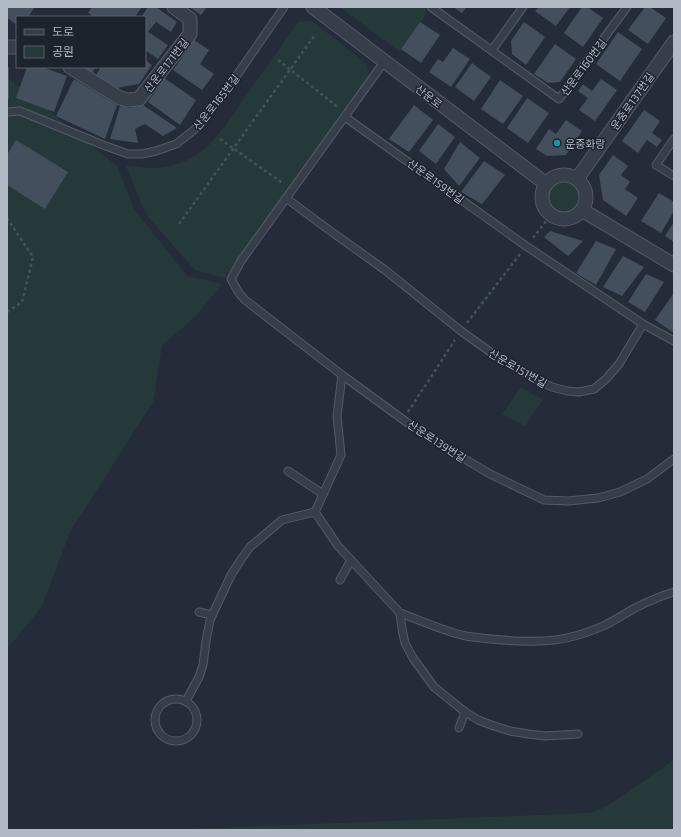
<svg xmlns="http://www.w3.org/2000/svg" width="681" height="837" font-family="'Exo 2','Noto Sans KR',sans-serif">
<rect width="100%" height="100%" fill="#232c38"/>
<g fill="#26393a">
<path d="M340 7H426L427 13 400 52Z"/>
<path d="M312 21 367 64 369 79 225 278 195 270 148 217 142 205 126 166C134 166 143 168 151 168 172 169 195 159 210 144 214 140 218 134 222 130L298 22Z"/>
<path d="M7 77 117 166 134 209 187 276 222 284 195 317 162 345 153 402 70 532 41 608 7 649Z"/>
<circle cx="564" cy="197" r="15"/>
<path d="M521 387 543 400 525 426 502 414Z"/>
<path d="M674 760V830H161L589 813 606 807Z"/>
</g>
<g fill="#444f5d">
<path d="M7 7H35L28 17H17V25L7 18Z"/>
<path d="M92 7H142L135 17H94L88 13Z"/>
<path d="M148 7H156L177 22 171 32 156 22 148 32 168 45 158 59 145 50V17H141Z"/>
<path d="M189 7H207L201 15Z"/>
<path d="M453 7H467L462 13Z"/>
<path d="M539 7H570L556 26 535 11Z"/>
<path d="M582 7H587L603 18 583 47 564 33Z"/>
<path d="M645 7H650L666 18 648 44 628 30Z"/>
<path d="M420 22 440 35 421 63 401 49Z"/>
<path d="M524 22 545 37 526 65 512 54 511 41Z"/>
<path d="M618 32 642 49 620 81 596 64Z"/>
<path d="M194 40 209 50 200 64 214 74 202 90 173 70Z"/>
<path d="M555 44 576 59 560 82 548 83 534 74Z"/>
<path d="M453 48 470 59 451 87 429 72 438 59 443 62Z"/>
<path d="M145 60 152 65 139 84 116 88 96 75 101 67H145Z"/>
<path d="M472 63 491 77 474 101 455 87Z"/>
<rect x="7" y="67" width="2" height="32"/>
<path d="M27 67H42L67 76 54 112 16 98Z"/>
<path d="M84 67H96L92 73Z"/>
<path d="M164 78 196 100 180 125 148 102Z"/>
<path d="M74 79 117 105 105 139 56 116Z"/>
<path d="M601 79 617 90 595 121 579 110 588 98 578 91 583 84 592 91Z"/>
<path d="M500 80 523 96 503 124 481 109Z"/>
<path d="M527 98 549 113 528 143 507 128Z"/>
<path d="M143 105 177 128 163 136 145 124 135 129 138 143 110 139 120 106 129 108Z"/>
<path d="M414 105 433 120 409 152 389 139Z"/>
<path d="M644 110 660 121 652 133 662 140 657 147 647 140 638 153 622 141Z"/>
<path d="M566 120 582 131 566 155 547 156 536 149 549 129 556 134Z"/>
<path d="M438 124 455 137 436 164 419 151Z"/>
<path d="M16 140 68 172 45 209 7 185V155Z"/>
<path d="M460 142 480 158 459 186 444 169Z"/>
<path d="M613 155 628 166 621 175 630 182 625 189 638 198 626 216 603 200 599 175Z"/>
<path d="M484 161 505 175 482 204 461 192Z"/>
<path d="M659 193 674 202V211L661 233 641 221Z"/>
<path d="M674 222V242L665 236Z"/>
<path d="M550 231 583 241 568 256 544 237Z"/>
<path d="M596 241 616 249 596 285 576 273Z"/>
<path d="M623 256 644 267 622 296 603 287Z"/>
<path d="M646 274 664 282 645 312 628 302Z"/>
<path d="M674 293V333L655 320Z"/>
</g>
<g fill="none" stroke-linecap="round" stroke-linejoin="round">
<defs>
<g id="lane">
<path d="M431 7 559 99 627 7"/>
<path d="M492 50 523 7"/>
<path d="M384 62 241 261 231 279 239 293 245 300 342 375 416 429 453 452 490 474 544 500 568 501 598 498 620 492 647 479 674 459"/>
<path d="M7 112 20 111 103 145 128 154H142L156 151 176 144 194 130 226 91 284 7"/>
<path d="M345 117 526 246 643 324 674 341"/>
<path d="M674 139 656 165 674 176"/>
<path d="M286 198 329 230 385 270 461 331 493 354 533 378 552 387 567 391 579 392 594 389 606 379 619 364 643 324"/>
<path d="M288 471 323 494"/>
<path d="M315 512 338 546 400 613 402 629 405 643 413 658 434 687 465 712 478 720 494 726 510 731 528 734 545 736 578 734"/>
<path d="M340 580 351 560"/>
<path d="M199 612 212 615"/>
<path d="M400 613C422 621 443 631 466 636 478 638 490 639 502 640 541 643 567 642 603 626 614 621 624 614 635 608 647 602 660 596 674 592"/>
<circle cx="176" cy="720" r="21"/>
<path d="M186 701 199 677 203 665 206 641 210 620 231 575 240 561 250 547 282 520 315 512 341 455 337 416 342 375"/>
<path d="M459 728 465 712"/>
</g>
<g id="street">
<path d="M313 7 546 184"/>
<path d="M7 47H17"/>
<path d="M70 67 120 98 127 100 139 99 190 34V19L174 7"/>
<circle cx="564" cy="197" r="22"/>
<path d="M577 179 674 42"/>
<path d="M582 210 674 265"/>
</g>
</defs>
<use href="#lane" stroke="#545c66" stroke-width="9"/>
<use href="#street" stroke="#545c66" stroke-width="15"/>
<g stroke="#425457" stroke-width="2.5" stroke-dasharray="3 3" stroke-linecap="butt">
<path d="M278 60 339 108"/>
<path d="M220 139 284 184"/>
<path d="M7 218 33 257 22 302 7 312"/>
<path d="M179 224 315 35"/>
<path d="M533 238 551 215"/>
<path d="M467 323 520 254"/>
<path d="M408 412 455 340"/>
</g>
<use href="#lane" stroke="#363e49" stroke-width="7"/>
<use href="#street" stroke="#363e49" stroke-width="13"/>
</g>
<circle fill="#0f9aa8" stroke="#1c232d" stroke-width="1.5" cx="557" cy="143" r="4"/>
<g text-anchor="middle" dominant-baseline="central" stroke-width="3" stroke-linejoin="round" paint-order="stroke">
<g font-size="11" fill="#b1b9c5" stroke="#1c232d">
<text transform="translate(166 65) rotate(-52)">산운로171번길</text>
<text transform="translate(583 67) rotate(-53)">산운로160번길</text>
<text transform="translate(429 96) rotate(37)">산운로</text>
<text transform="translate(632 101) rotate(-55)">운중로137번길</text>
<text transform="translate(216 102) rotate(-52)">산운로165번길</text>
<text transform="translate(436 181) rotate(36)">산운로159번길</text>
<text transform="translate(518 368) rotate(30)">산운로151번길</text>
<text transform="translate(437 441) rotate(33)">산운로139번길</text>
</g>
<g font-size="11" fill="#b1b9c5" stroke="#1c232d" text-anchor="start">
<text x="565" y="143">운중화랑</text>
</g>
</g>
<rect width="681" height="837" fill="none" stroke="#b1b9c5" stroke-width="16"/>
<rect x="16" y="16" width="130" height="52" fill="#1c232d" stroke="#585f6a"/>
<rect x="24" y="29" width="20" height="6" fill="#363e49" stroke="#585f6a"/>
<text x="52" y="36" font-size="12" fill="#b1b9c5">도로</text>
<rect x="24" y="46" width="20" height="12" fill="#26393a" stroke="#585f6a"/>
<text x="52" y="56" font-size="12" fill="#b1b9c5">공원</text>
</svg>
